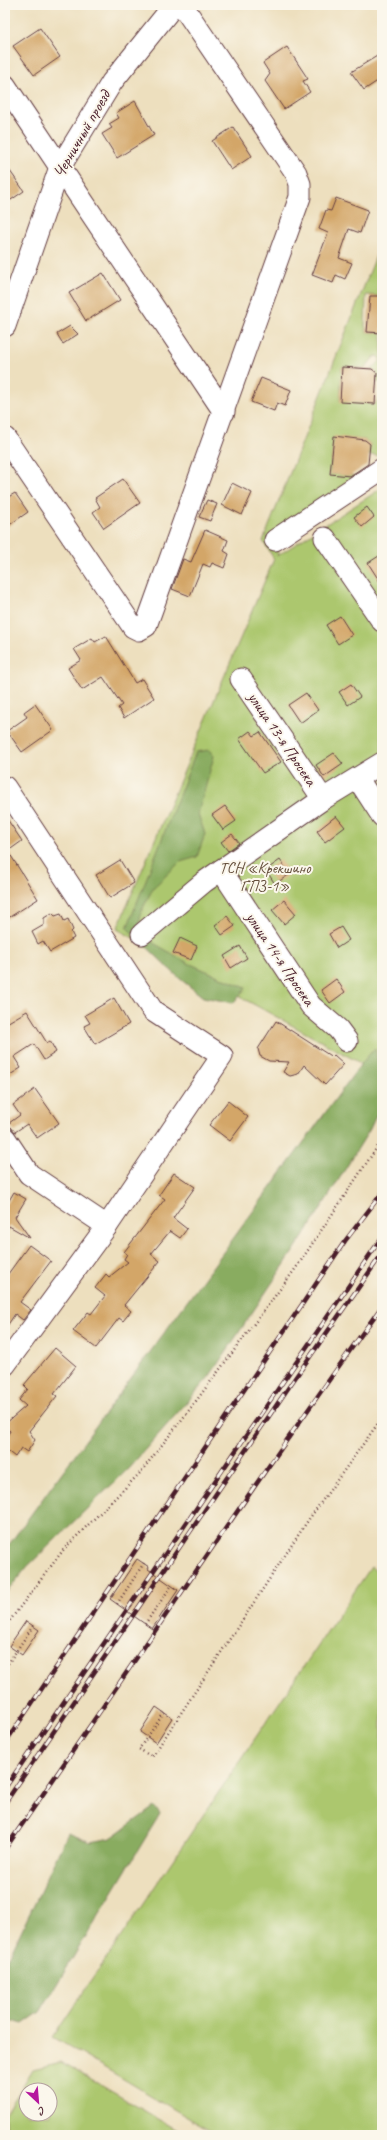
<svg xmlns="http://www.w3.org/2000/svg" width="387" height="2140" font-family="Caveat,sans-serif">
<rect width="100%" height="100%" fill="#fbf7ec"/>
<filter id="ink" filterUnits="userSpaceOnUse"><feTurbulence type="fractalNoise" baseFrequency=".025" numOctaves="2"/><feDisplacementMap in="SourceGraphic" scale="8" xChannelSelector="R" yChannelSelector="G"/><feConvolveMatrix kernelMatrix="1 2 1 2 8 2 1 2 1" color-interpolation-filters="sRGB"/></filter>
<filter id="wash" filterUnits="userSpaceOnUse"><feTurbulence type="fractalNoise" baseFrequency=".012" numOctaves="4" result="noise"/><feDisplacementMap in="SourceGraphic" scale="16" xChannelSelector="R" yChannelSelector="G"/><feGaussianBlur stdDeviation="0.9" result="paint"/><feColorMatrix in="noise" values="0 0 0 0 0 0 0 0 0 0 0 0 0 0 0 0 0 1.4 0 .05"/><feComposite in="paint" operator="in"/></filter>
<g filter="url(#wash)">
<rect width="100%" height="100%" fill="#eddfbe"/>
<g fill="#acc76e" stroke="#7b734c" fill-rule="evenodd">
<path d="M382 241V296L366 295 365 326 367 332 382 333V382H376L377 373 372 369 380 361 378 356 374 357 365 368 342 367 340 401 375 404 382 394 381 456 369 455 370 444 365 440 334 437 330 474 367 477 278 549 277 556 382 488V1075L117 929 274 559 263 541Z"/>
<path d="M371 1567 382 1576V2135H217L53 2037Z"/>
<path d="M61 2062 186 2135H5V2115L33 2069ZM26 2090H50V2114H26Z"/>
</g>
<g fill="#89ac61" stroke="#6a6646">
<path d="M209 750 214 756 198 814 205 834 197 857 180 862 153 888 141 912 138 934 188 963 246 988 234 1003 203 997 179 978 127 928 196 752Z"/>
<path d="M375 1048 379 1068 382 1070V1103L370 1129 307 1231 209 1377 128 1469 27 1567 5 1594V1550L361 1064Z"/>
<path d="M154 1807 160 1814 40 2012 23 2024 5 2019V1965L68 1833 90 1842 111 1838Z"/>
</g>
<g id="blocks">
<g fill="#d3a667">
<path d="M40 28 60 57 34 75 13 46Z"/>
<path d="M287 47 308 79 303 81 310 92 284 109 265 81 270 74 263 63Z"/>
<path d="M382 53V78L364 90 351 72Z"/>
<path d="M135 101 154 135 117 158 102 134 112 128 109 124 119 118 116 113Z"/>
<path d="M233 127 252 156 231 170 212 141Z"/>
<path d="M5 164 24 191 5 204Z"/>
<path d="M336 198 368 210 360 233 349 229 339 258 352 263 345 279 336 275 333 283 312 275 328 233 319 229 326 210 331 211Z"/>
<path d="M103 273 120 300 86 321 69 293Z"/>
<path d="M370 296H382V333L367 332Z"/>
<path d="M70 326 78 334 63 344 57 334Z"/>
<path d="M342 367 372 369 377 373 375 404 340 402Z"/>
<path d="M261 378 291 390 285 406 277 403 274 411 251 402Z"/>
<path d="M334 436 365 440 370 444 368 464 350 476 330 474Z"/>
<path d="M123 479 140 503 104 528 93 512 100 507 95 498Z"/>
<path d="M232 483 252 493 242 515 222 505Z"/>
<path d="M15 493 28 512 5 528V499Z"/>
<path d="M207 500 217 504 210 521 199 517Z"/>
<path d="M367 507 374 517 362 527 354 517Z"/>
<path d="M205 530 228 540 224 551 229 554 224 568 212 563 210 567 203 564 190 596 172 589 183 559 191 562Z"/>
<path d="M382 554V585L368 563Z"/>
<path d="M340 616 352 635 338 644 326 625Z"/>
<path d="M106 636 135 683 142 679 154 698 124 718 118 708 122 705 103 677 82 690 68 668 81 660 74 649 92 638 95 642Z"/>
<path d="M351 684 360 697 348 705 339 692Z"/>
<path d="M306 693 318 710 300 723 288 705Z"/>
<path d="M35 704 53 730 22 752 7 731 27 717 24 712Z"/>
<path d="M250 731 254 736 260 732 281 762 263 773 239 739Z"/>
<path d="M334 753 343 764 324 777 316 765Z"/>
<path d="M225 806 236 821 223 830 212 815Z"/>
<path d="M5 816 22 841 8 851 38 899 5 920Z"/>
<path d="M336 816 345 827 325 842 317 831Z"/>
<path d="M232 834 239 843 228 851 221 842Z"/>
<path d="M120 860 134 883 110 898 96 875Z"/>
<path d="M280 860 290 874 275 884 266 870Z"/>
<path d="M284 900 296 914 284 924 272 910Z"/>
<path d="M52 913 55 916 61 914 64 921 68 919 73 930 71 932 74 938 50 952 43 941 38 944 32 932 44 925V918Z"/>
<path d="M227 916 235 926 222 935 215 925Z"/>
<path d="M341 927 349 940 337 948 329 934Z"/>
<path d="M180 938 197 946 191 960 173 953Z"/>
<path d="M240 946 247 958 231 968 224 956Z"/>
<path d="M336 979 345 992 330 1003 321 990Z"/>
<path d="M114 998 129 1024 95 1044 84 1026 90 1023 85 1015Z"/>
<path d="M27 1011 47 1043 50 1041 56 1052 44 1060 34 1044 14 1057 21 1068 5 1078V1024Z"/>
<path d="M276 1021 332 1057 334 1055 344 1064 325 1085 304 1065 298 1074 290 1076 283 1072 289 1062 269 1061 260 1056 258 1049Z"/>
<path d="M35 1089 59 1123 37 1138 27 1124 15 1132 11 1127 5 1126 20 1115 13 1105Z"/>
<path d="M228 1101 248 1117 230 1141 209 1125Z"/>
<path d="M174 1173 195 1187 173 1218 187 1229 180 1238 170 1231 151 1254 160 1261 124 1305 131 1311 123 1321 119 1318 96 1348 73 1331 88 1312 91 1314 105 1296 95 1288 106 1274 109 1277 128 1262 124 1259 127 1254 124 1252 165 1199 159 1195Z"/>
<path d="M14 1192 26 1199 15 1217 30 1238 9 1226 5 1234V1201L7 1204Z"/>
<path d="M29 1245 51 1261 20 1302 31 1310 23 1320 15 1314 5 1329V1278Z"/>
<path d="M55 1348 76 1366 54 1394 57 1396 29 1431 35 1440 27 1452 21 1448 15 1457 5 1449V1439L10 1431 5 1427V1424L26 1406 19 1400 28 1389 24 1385Z"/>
<path d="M137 1559 149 1567 148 1569 178 1590 152 1629 110 1599Z"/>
<path d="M26 1621 39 1630 22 1655 9 1646Z"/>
<path d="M156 1707 172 1718 156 1743 140 1732Z"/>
</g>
</g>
</g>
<g filter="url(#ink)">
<use href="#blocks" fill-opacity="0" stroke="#623c41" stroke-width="1"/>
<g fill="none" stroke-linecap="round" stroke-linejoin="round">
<defs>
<g id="minor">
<path d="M5 85 224 412"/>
<path d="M5 326 60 167 112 82 174 5"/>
<path d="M5 438 133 627 139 630 146 626 300 197V184L296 173 182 5"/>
<path d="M325 538 382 621"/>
<path d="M275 540 382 469"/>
<path d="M241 679 323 799"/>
<path d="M358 779 382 816"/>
<path d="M5 787 153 1011 222 1056 107 1226 5 1365"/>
<path d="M221 870 311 1006 338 1029 347 1041"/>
<path d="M142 934 204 882 323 799 382 763"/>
<path d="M5 1138 29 1174 107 1226"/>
</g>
</defs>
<use href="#minor" stroke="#623c41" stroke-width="23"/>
<g stroke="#623c41" stroke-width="2.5" stroke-dasharray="1 3" stroke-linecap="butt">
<path d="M117 1604 144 1563"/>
<path d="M145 1624 172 1585"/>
<path d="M5 1627 64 1549 140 1473 187 1413 296 1268 382 1140"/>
<path d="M5 1664 7 1665 33 1626"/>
<path d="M164 1713 139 1749 152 1757 309 1519 382 1418"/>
</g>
<use href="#minor" stroke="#fff" stroke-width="21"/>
<defs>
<g id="rail">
<path d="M5 1743 345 1241 382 1193"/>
<path d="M5 1788 382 1237"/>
<path d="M5 1803 295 1378 382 1254"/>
<path d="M5 1849C131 1668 253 1484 382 1306"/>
</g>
</defs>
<use href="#rail" stroke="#4a1f2b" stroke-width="4.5"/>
<use href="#rail" stroke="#fbf7ec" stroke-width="3" stroke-dasharray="9" stroke-linecap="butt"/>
</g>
</g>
<g text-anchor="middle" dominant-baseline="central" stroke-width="4" stroke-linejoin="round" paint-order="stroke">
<g font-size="16" fill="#4a1f2b" stroke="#fbf7ec">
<text transform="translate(82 134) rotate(-60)">Черничный проезд</text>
<text transform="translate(282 739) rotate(56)">улица 13-я Просека</text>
<text transform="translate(280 959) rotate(56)">улица 14-я Просека</text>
</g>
<g font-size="16" fill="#67513f" stroke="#fbf7ec">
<text x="265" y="868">ТСН «Крекшино<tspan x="265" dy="18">ГПЗ-1»</tspan></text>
</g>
</g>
<rect width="387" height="2140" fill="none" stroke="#fbf7ec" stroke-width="20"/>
<g transform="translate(38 2102) rotate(154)"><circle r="19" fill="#fbf7ec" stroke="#b4a19f"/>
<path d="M0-3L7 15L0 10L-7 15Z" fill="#b5179e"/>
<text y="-6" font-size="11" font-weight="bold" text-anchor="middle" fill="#4a1f2b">С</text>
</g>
</svg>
